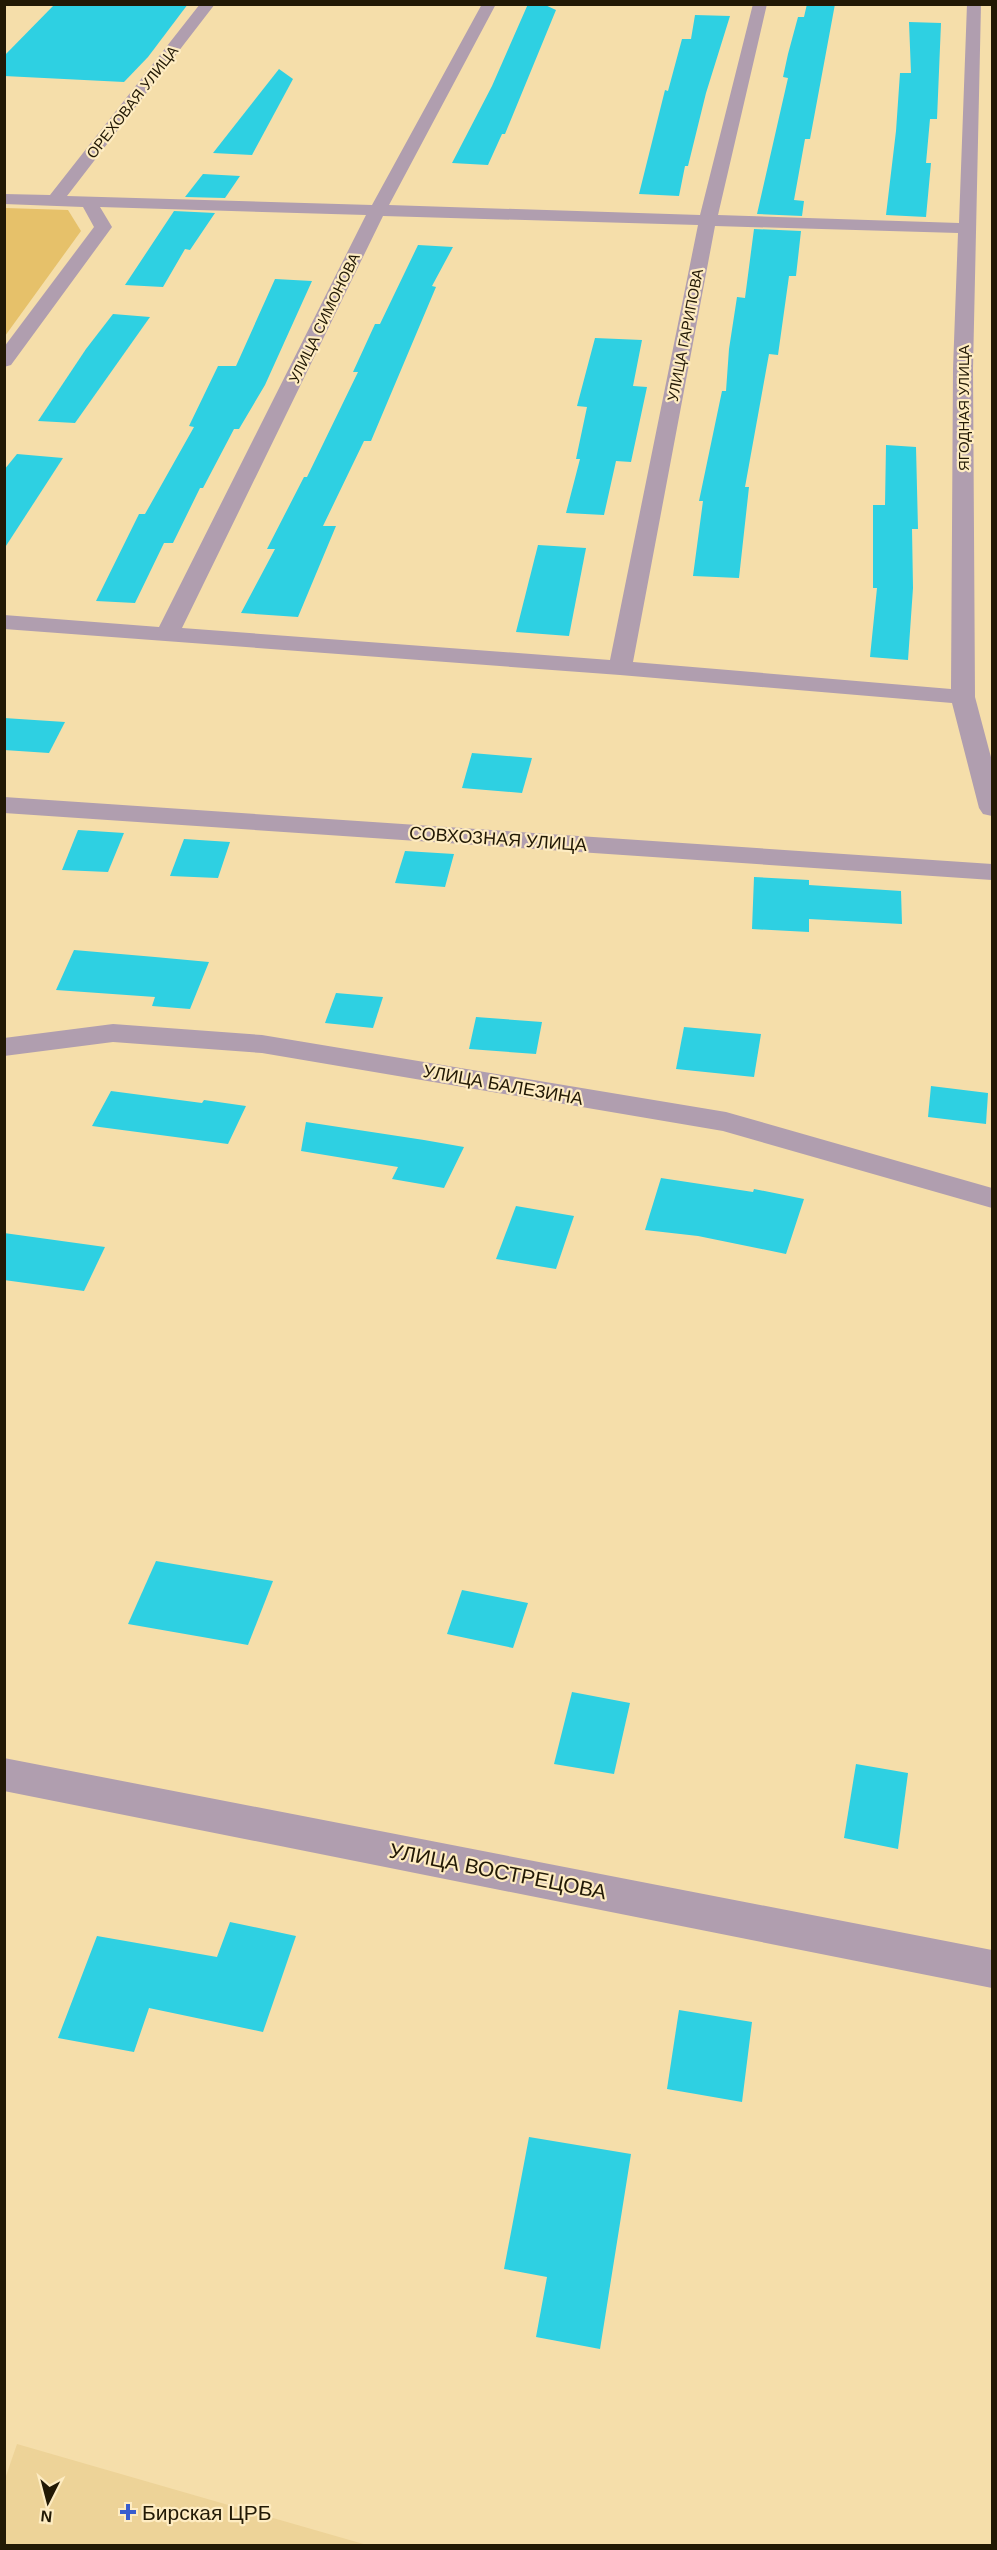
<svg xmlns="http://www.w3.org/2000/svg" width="997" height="2550" font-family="Arial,sans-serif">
<rect width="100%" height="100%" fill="#f5deaa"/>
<path fill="#edd398" d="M17 2444 367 2545H5V2479Z"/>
<path fill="#e6c16a" d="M5 208 68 210 81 231 5 336Z"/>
<g fill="#2ed0e2">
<path d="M55 4H188L148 57 124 82 4 76V56Z"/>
<path d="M528 4H543L556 10 505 134H502L488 165 452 163 492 86Z"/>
<path d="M807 4H835L810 139H805L794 200 804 201 802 216 757 214 788 78 783 77 788 54 798 17H804Z"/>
<path d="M695 15 730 16 706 93 688 166H685L679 196 639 194 665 90 668 91 682 39H691Z"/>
<path d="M909 22 941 23 937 119H930L926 163H931L926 217 886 215 896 131 900 73H911Z"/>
<path d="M279 69 293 79 252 155 213 153Z"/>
<path d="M203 174 240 176 225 198 185 197Z"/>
<path d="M174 211 215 213 190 250 185 249 163 287 125 285Z"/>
<path d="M754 229 801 231 796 276H789L778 355 769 354 745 487H749L739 578 693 576 703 501H699L722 391H726L729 349 737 297 745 298Z"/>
<path d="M418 245 453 247 432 286 436 287 371 441H364L323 526H336L298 617 241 613 275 549H267L304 477H307L358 372H353L375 324H380Z"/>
<path d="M275 279 312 281 265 385 239 429H234L203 488H200L173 543H164L135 603 96 601 139 514H145L194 427 189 426 218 366H236Z"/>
<path d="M113 314 150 317 75 423 38 421 86 349Z"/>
<path d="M595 338 642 340 633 386 647 387 631 462 616 461 604 515 566 513 580 459H576L587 407 577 406Z"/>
<path d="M886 445 916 447 918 529H912L913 588 908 660 870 657 877 588H873V505H885Z"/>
<path d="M17 454 63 458 4 549V470Z"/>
<path d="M538 545 586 548 569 636 516 632Z"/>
<path d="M4 718 65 722 49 753 4 750Z"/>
<path d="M472 753 532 758 522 793 462 788Z"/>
<path d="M78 830 124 833 108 872 62 870Z"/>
<path d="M184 839 230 842 218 878 170 876Z"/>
<path d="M405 851 454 854 445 887 395 883Z"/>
<path d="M754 877 809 880V885L901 891 902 924 809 919V932L752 929Z"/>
<path d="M74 950 155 957 209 962 190 1009 152 1006 155 997 56 990Z"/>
<path d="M336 993 383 997 373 1028 325 1023Z"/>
<path d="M476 1017 542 1022 536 1054 469 1049Z"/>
<path d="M684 1027 761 1034 754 1077 676 1069Z"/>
<path d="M931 1086 988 1093 986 1124 928 1117Z"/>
<path d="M111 1091 202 1103 204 1100 246 1106 228 1144 92 1126Z"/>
<path d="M306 1122 424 1140 464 1147 444 1188 392 1179 398 1167 301 1151Z"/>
<path d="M661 1178 753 1192 754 1189 804 1199 786 1254 698 1236 645 1230Z"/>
<path d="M516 1206 574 1216 556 1269 496 1259Z"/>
<path d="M4 1233 105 1247 84 1291 4 1280Z"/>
<path d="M156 1561 273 1581 248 1645 128 1624Z"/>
<path d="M462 1590 528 1603 513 1648 447 1634Z"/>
<path d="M572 1692 630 1703 614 1774 554 1764Z"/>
<path d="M856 1764 908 1773 898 1849 844 1838Z"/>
<path d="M230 1922 296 1936 263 2032 149 2008 134 2052 58 2038 97 1936 217 1957Z"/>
<path d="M679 2010 752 2022 742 2102 667 2089Z"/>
<path d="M529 2137 631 2154 600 2349 536 2337 547 2277 504 2269Z"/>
</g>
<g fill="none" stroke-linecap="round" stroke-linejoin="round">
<g fill="#b09eaf" fill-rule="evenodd">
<path d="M200 4H215L67 196 372 205 482 4H496L389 205 700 215 753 4H767L718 215 959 223 967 4H981L973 369 975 697 992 761V816L983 814 979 808 952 703 620 675 4 629V615L159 627 366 215 100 207 112 227 11 365 4 367V347L94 227 83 207 4 204V194L50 195ZM383 216 698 225 610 660 182 628ZM715 226 958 233 953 369 951 689 633 662Z"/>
<path d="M4 797 992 864V880L4 813Z"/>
<path d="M113 1024 262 1035 726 1112 992 1188V1208L723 1131 262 1053 113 1042 4 1056V1038Z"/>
<path d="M4 1758 992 1950V1988L4 1791Z"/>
</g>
</g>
<path fill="#385dce" stroke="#feecc2" stroke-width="2" d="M125 2503h6v6h6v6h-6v6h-6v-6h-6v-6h6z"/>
<g text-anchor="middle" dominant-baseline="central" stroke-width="4.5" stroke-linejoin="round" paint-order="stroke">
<g font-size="15" fill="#221905" stroke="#feecc2">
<text transform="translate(132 102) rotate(-52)">ОРЕХОВАЯ УЛИЦА</text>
<text transform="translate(324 318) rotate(-64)">УЛИЦА СИМОНОВА</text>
<text transform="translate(685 335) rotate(-79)">УЛИЦА ГАРИПОВА</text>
<text transform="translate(963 408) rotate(-90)">ЯГОДНАЯ УЛИЦА</text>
</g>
<g font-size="18" fill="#221905" stroke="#feecc2">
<text transform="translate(498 839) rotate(4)">СОВХОЗНАЯ УЛИЦА</text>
<text transform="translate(503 1085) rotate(10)">УЛИЦА БАЛЕЗИНА</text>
</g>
<g font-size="21" fill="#221905" stroke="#feecc2">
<text transform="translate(498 1871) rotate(11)">УЛИЦА ВОСТРЕЦОВА</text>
</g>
<g font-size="21" fill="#221905" stroke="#feecc2" text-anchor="start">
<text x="142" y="2512">Бирская ЦРБ</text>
</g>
</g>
<rect width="997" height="2550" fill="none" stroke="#221905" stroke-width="12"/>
<g transform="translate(48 2502) rotate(186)" stroke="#feecc2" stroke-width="4.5" paint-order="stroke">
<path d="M0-4.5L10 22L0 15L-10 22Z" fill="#221905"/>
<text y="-9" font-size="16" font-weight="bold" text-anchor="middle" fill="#221905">N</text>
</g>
</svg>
